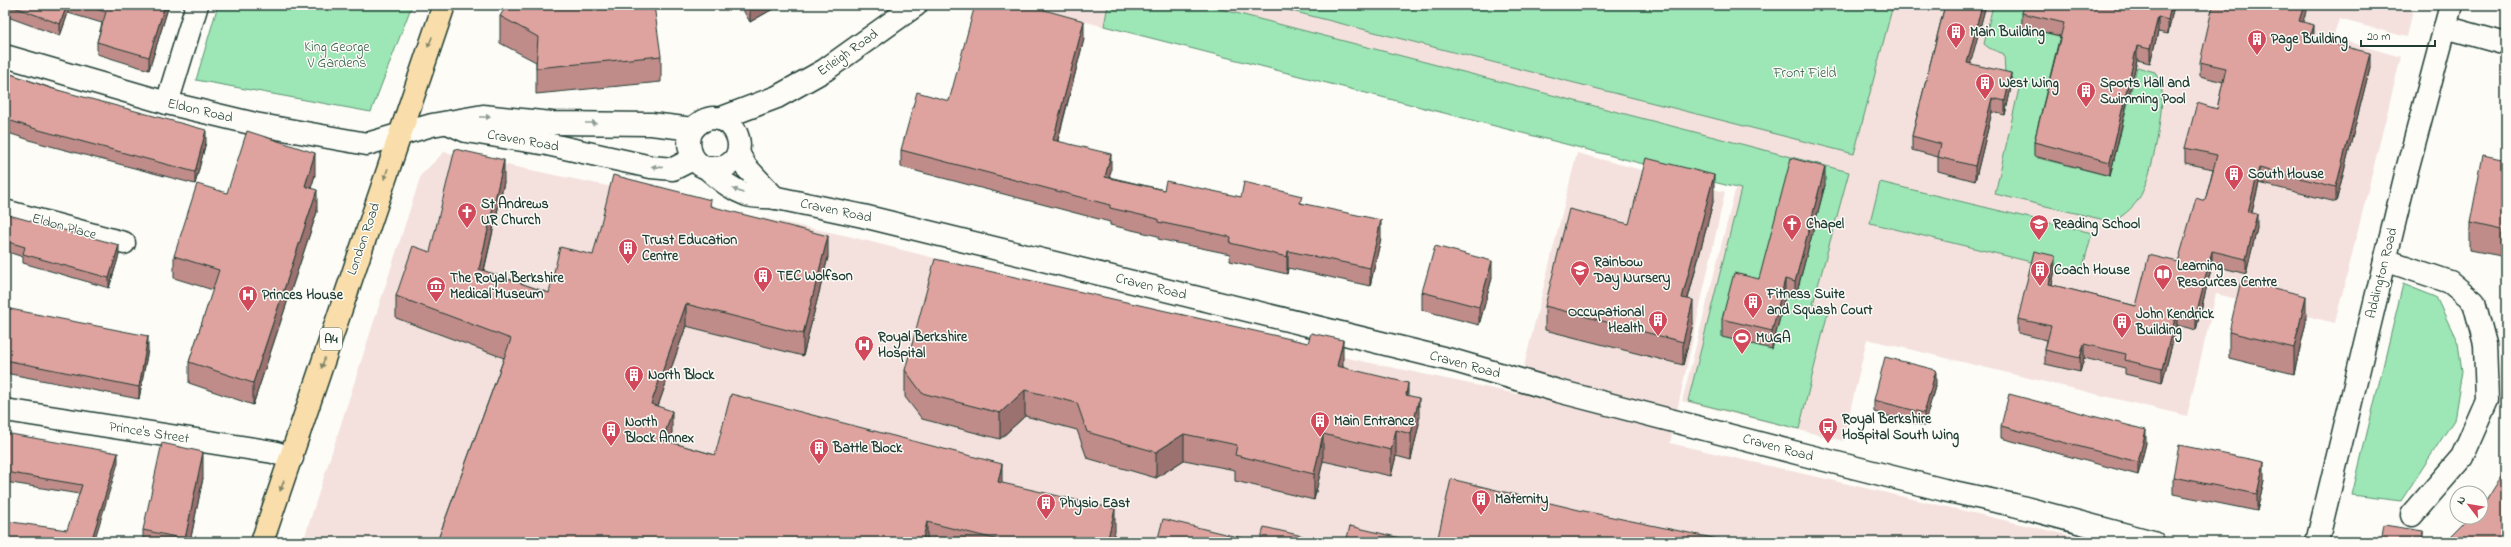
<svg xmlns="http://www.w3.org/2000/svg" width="2511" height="547" font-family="'Indie Flower',sans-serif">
<rect width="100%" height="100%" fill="#fdfcf7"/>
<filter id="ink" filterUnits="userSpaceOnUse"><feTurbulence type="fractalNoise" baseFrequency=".025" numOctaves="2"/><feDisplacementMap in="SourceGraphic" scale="8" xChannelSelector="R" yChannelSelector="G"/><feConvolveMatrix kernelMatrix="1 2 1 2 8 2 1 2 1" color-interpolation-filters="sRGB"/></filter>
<g filter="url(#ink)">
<g fill="#f4e1dd">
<path d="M1019 5H2414L2407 37 2339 19 2335 31 2334 38 2401 57 2335 323 2216 294 2187 416 1867 339 1843 441 1682 401 1736 187Z"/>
<path d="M444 152 848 236 1211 329 1517 394 1577 153 1725 192 1670 443 2099 542H303L421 175Z"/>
</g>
<g fill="#9de6b5" stroke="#5e9274">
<path d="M218 5H412L371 112 196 80Z"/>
<path d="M1108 5H1205L1849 172 1813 304 1829 308 1799 429 1688 401 1741 189 1104 26Z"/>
<path d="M1268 5H1893L1854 154Z"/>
<path d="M1993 5H2010L2026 9 2022 27 2063 37 2034 157 2110 176 2137 67 2155 72C2159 80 2163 88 2162 98 2161 123 2152 179 2138 200 2131 210 2122 216 2113 222L1995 194 2020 84 2005 74 2004 54 1989 48 1984 44Z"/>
<path d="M1880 182 2092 233 2081 274 1870 223Z"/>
<path d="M2403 284 2436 297 2458 343 2462 371 2454 420 2401 501 2352 495Z"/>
</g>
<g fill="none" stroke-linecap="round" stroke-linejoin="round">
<defs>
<g id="street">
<path d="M2445 27 2506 44"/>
<path d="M167 103 197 5"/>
<path d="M5 211 124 243"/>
<path d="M2385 260 2450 282 2474 302 2485 344 2487 400 2462 457 2412 515"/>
<path d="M5 410 273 452 292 458"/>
</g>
<g id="secondary">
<path d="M5 56 167 103 255 124 367 144 432 125 483 116 552 123 651 124 693 129"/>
<path d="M719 119 777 97 825 70 916 5"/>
<path d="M448 123 466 131 547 144 651 167 673 169 693 159"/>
<path d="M738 153 746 167 775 198"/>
<path d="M708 168C713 168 721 168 726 166 749 155 739 119 714 118 706 118 698 123 693 129 686 139 689 157 699 164 702 167 706 167 709 170 722 181 731 189 747 195 756 198 767 196 777 198 805 204 834 210 863 216L1455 361 1558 391 1801 454 1944 490 2014 505 2153 542"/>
<path d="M2317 542 2407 170 2451 5"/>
</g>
<path id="primary" d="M262 542 444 5"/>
</defs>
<use href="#street" stroke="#1f3d34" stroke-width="25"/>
<use href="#secondary" stroke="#1f3d34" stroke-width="25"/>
<use href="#primary" stroke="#1f3d34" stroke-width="25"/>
<use href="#street" stroke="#fdfcf7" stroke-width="22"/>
<use href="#secondary" stroke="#fdfcf7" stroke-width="22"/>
<use href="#primary" stroke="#f9deab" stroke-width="22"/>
</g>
<g fill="#bf8c89" stroke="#1f3d34">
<path d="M5 5H169L149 70 97 54V42L102 23 68 13 60 36 5 16Z"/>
<path d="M740 5H780L750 22Z"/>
<path d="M1945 5H1986L1970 63 2011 88 2005 115 1992 112 1975 181 1938 171V157L1912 150V136Z"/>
<path d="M2012 5H2174L2168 34 2158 32 2150 63 2137 60 2110 176 2034 156V142L2060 36 2022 27V13L2023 8Z"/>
<path d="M591 6 661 56V82L536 94V62L500 43V16Z"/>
<path d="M2303 22 2314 39 2370 67 2336 202 2259 183 2252 213 2257 228 2246 274 2212 265 2196 330 2177 325 2162 383 2125 374V368L2084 358 2080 372 2045 364V350L2047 340 2018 333V319L2055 270 2052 285 2136 306 2178 262 2205 201 2213 169 2185 163V148L2217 109 2223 82 2200 76V62Z"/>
<path d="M1084 39 1058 141 1111 171 1109 177 1164 190 1302 203 1381 238 1370 286 1288 268 1287 274 1230 261V254L1158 239V236L1110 225V222L901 167V150L949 101Z"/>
<path d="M5 72 206 142 195 184 39 143 5 132Z"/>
<path d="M2506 160V257L2470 250V223Z"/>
<path d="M315 175 311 188 317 212 253 405 189 383V362L213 290 174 278V256L227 193Z"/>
<path d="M504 182 484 271 549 293 593 255 711 206 828 257 803 356 686 326 658 406 672 432 669 442 715 455 1002 483 1115 531 1112 542H437L504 358 396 318V296L430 252Z"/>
<path d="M1825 185 1795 299 1785 297 1772 349 1722 337V319L1759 279Z"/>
<path d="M1714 198 1688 299 1693 324 1683 365 1545 330V306L1629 224Z"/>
<path d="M5 214 119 255 109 288 23 263V257L5 251Z"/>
<path d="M1492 278 1479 325 1422 310V292Z"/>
<path d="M5 308 148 349 139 399 5 373Z"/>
<path d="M2306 322 2294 374 2229 358V332Z"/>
<path d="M1343 366V368L1408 395 1419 424 1411 460 1396 456 1391 476 1323 461 1314 500 1235 481V470L1184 460 1156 478 1087 458 1077 430 1025 416 1000 439 922 419 905 397V370Z"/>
<path d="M1936 383 1924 426 1874 412V400Z"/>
<path d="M2001 426 2146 443 2138 475 2001 438Z"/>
<path d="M5 433 118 463 79 494 5 482Z"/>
<path d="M2173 477 2264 480 2257 511 2173 494Z"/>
<path d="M203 478 190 542H143V530Z"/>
<path d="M2486 501 2506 542H2452V535Z"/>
</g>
<g fill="#9b726f" stroke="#1f3d34">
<path d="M67 5H68V13L60 36V24Z"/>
<path d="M165 5H169L149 70V57Z"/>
<path d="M759 5H780L750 22V10Z"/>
<path d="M1982 5H1986L1967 77V63Z"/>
<path d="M2171 5H2174L2168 34V20Z"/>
<path d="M2304 5H2308L2299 35V21Z"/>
<path d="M2158 17V32L2150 63V49Z"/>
<path d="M1084 21V39L1053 158V140Z"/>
<path d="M2314 25V39L2310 38Z"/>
<path d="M2137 46V60L2110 176V162Z"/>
<path d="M2370 53V67L2336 202V187Z"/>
<path d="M2011 73V88L2005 115V101Z"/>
<path d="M1992 98V112L1975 181V166Z"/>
<path d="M206 130V142L195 184V172Z"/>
<path d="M315 153V175L305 208V186Z"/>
<path d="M1111 154V171L1105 194V177Z"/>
<path d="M504 160V182L479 291V269Z"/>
<path d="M1825 167V185L1795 299V282Z"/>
<path d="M2259 168V183L2248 226V212Z"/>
<path d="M1714 175V198L1682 321V298Z"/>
<path d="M317 190V212L253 405V383Z"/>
<path d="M2257 214V228L2246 274V259Z"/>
<path d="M1381 220V238L1370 286V268Z"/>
<path d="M828 236V257L803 356V334Z"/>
<path d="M119 245V255L109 288V278Z"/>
<path d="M1288 251V268L1287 274V257Z"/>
<path d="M2212 251V265L2196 330V315Z"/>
<path d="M2055 256V270L2049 298V284Z"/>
<path d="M1492 261V278L1479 325V307Z"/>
<path d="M1785 279V297L1772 349V331Z"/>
<path d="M2306 296V322L2294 374V348Z"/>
<path d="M1693 300V324L1683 365V342Z"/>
<path d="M686 304V326L651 426V404Z"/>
<path d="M2177 311V325L2162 383V369Z"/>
<path d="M148 336V349L139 399V387Z"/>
<path d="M1343 340V366L1337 392V366Z"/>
<path d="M2084 344V358L2080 372V358Z"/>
<path d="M1936 370V383L1924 426V413Z"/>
<path d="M1408 383V409L1406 395Z"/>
<path d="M1025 390V416L1000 439V413Z"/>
<path d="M1419 398V424L1411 460V434Z"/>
<path d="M672 411V432L663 462V440Z"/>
<path d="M1396 430V456L1391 476V450Z"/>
<path d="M2146 430V443L2138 475V462Z"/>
<path d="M1184 434V460L1156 478V452Z"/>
<path d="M1323 434V461L1314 500V474Z"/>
<path d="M203 452V478L190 542H185V539Z"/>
<path d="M118 453V463L94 542H91Z"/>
<path d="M2264 462V480L2257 511V494Z"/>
<path d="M1002 464V486L998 482Z"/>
<path d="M1115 509V531L1112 542H1107Z"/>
<path d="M927 522V542H922Z"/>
<path d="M2423 531V542H2422Z"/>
<path d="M2506 534V542H2497Z"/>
</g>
<g fill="#dea39f" stroke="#1f3d34">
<path d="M9 5H67L60 24Z"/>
<path d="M83 5H165L149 57 97 42 106 12Z"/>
<path d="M507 5H587V6L611 5H654L661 56 536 68 538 37 500 16Z"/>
<path d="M747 5H759L750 10Z"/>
<path d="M975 5H1026L1084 21 1053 140 1111 154 1105 177 1164 190 1166 181 1241 197 1244 182 1302 196 1300 203 1381 220 1370 268 1288 251 1287 257 1230 243 1231 237 1158 222V219L1110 208V205L901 150 917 92 949 101Z"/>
<path d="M1945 5H1982L1967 63 2011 73 2005 101 1992 98 1975 166 1938 157 1941 144 1912 136Z"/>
<path d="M2024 5H2171L2168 20 2158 17 2150 49 2137 46 2110 162 2034 142 2064 23 2022 13Z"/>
<path d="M2213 5H2304L2299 21 2314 25 2310 38 2370 53 2336 187 2259 168 2248 212 2257 214 2246 259 2212 251 2196 315 2177 311 2162 369 2125 360 2126 354 2084 344 2080 358 2045 350 2051 326 2018 319 2034 251 2055 256 2049 284 2136 306 2149 255 2178 262 2196 198 2205 201 2217 155 2185 148 2197 103 2217 109 2226 68 2200 62Z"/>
<path d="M5 72 50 88 206 130 195 172 39 130 5 119Z"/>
<path d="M247 131 315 153 305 186 317 190 253 383 189 362 219 270 174 256 197 184 227 193Z"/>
<path d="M455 149 504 160 479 269 549 293 560 247 593 255 613 175 711 200 710 206 828 236 803 334 686 304 651 404 672 411 663 440 715 455 731 394 1002 464 998 482 1115 509 1107 542H1007L927 522 922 542H437L511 339 396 296 413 246 430 252Z"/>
<path d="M2483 155 2506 160V231L2470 223Z"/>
<path d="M1646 158 1714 175 1682 298 1693 300 1683 342 1545 306 1569 209 1629 224Z"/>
<path d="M1791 158 1825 167 1795 282 1785 279 1772 331 1722 319 1734 273 1759 279Z"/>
<path d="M5 214 119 245 109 278 23 254 25 247 5 241Z"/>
<path d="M1435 246 1492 261 1479 307 1422 292Z"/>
<path d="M935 259 1308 343 1311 333 1343 340 1337 366 1408 383 1406 395 1419 398 1411 434 1396 430 1391 450 1323 434 1314 474 1235 455 1237 445 1184 434 1156 452 1087 432 1077 403 1025 390 1000 413 922 393 905 370Z"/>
<path d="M2241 280 2306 296 2294 348 2229 332Z"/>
<path d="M5 308 148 336 139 387 5 360Z"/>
<path d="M1885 357 1936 370 1924 413 1874 400Z"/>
<path d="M2009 394 2146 430 2138 462 2001 426Z"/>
<path d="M5 433 118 453 91 542H5V521L67 530 82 485 5 472Z"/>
<path d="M162 443 203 452 185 539 143 530Z"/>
<path d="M2179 445 2264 462 2257 494 2173 477Z"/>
<path d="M2506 469V534L2497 542H2457L2452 535 2470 517H2481V506L2486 501Z"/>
<path d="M1451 479 1579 510 1732 542H1437Z"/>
<path d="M1163 519 1258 542H1157Z"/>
<path d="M2384 525 2423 531 2422 542H2381Z"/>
<path d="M1350 526 1417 542H1346Z"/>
<path d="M1264 527 1328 542H1260Z"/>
</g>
<defs><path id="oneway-solid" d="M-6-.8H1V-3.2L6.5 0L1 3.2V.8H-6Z"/></defs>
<g fill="#81856a">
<use href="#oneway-solid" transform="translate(430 42) rotate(112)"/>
<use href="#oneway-solid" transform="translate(386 174) rotate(109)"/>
<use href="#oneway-solid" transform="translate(323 363) rotate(108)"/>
<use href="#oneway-solid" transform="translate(282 486) rotate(111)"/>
</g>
<g fill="#8e9c96">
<use href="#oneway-solid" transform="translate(485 117)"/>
<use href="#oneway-solid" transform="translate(591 123)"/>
<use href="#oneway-solid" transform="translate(657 167) rotate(-174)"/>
<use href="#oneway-solid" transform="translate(738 191) rotate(-157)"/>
</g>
</g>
<defs>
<symbol id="building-pin" viewBox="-11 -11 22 30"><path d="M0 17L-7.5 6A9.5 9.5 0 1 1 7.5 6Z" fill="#d1495b" stroke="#fdfcf7"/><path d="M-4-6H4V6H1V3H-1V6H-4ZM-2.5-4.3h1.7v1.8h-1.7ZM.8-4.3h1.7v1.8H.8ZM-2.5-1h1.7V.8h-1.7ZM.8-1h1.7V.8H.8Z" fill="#fff"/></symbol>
<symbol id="church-pin" viewBox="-11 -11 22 30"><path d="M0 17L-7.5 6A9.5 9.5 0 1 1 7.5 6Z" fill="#d1495b" stroke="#fdfcf7"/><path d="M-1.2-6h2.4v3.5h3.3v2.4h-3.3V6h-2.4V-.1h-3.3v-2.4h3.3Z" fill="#fff"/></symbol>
<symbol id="school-pin" viewBox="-11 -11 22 30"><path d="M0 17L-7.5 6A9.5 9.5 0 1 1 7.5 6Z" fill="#d1495b" stroke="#fdfcf7"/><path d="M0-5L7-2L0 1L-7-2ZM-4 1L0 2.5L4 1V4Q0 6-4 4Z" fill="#fff"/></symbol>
<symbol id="library-pin" viewBox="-11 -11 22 30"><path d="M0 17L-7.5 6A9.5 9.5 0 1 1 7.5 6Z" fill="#d1495b" stroke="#fdfcf7"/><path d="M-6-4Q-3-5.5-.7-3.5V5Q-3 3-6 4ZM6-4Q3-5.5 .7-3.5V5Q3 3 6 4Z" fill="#fff"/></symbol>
<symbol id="museum-pin" viewBox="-11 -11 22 30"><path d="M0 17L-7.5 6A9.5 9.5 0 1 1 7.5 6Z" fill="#d1495b" stroke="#fdfcf7"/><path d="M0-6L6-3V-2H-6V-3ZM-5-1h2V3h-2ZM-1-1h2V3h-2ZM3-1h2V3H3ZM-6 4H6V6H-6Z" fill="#fff"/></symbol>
<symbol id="hospital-pin" viewBox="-11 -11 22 30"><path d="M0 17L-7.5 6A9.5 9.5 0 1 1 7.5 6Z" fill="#d1495b" stroke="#fdfcf7"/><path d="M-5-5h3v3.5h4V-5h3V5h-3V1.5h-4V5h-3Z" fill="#fff"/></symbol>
<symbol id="stadium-pin" viewBox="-11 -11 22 30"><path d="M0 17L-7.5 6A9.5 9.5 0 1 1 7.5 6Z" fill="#d1495b" stroke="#fdfcf7"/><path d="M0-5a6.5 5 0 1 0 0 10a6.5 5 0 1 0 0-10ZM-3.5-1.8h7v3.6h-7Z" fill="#fff"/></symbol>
<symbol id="bus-pin" viewBox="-11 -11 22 30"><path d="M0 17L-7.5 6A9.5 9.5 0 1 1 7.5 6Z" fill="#d1495b" stroke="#fdfcf7"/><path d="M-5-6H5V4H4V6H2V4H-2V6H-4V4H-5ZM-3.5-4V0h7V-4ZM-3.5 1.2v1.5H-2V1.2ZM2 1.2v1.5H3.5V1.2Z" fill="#fff"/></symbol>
</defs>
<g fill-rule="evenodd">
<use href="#building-pin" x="1945" y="21" width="22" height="30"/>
<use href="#building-pin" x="2246" y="28" width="22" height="30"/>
<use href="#building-pin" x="1974" y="72" width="22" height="30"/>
<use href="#building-pin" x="2075" y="80" width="22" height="30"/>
<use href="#building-pin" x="2223" y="163" width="22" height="30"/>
<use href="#church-pin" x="456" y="201" width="22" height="30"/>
<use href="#church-pin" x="1781" y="213" width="22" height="30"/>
<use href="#school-pin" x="2028" y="213" width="22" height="30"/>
<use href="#building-pin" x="617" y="237" width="22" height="30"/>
<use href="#school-pin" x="1569" y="259" width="22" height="30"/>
<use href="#building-pin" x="2029" y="259" width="22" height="30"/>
<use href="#library-pin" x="2152" y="263" width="22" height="30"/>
<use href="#building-pin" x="752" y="265" width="22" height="30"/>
<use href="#museum-pin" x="425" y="275" width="22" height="30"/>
<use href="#hospital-pin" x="237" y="284" width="22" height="30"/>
<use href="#building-pin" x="1742" y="291" width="22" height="30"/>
<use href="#building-pin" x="1647" y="309" width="22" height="30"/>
<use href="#building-pin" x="2111" y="311" width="22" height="30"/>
<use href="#stadium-pin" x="1731" y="327" width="22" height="30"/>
<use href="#hospital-pin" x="853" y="334" width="22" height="30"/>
<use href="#building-pin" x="623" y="364" width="22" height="30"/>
<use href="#building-pin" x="1309" y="410" width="22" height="30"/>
<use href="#bus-pin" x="1817" y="416" width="22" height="30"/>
<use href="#building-pin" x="600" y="419" width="22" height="30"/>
<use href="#building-pin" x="808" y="437" width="22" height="30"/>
<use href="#building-pin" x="1470" y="488" width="22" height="30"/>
<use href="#building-pin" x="1035" y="492" width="22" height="30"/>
</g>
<g text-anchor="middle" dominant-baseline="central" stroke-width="3" stroke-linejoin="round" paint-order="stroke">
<rect fill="#fdfcf7" stroke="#62766e" stroke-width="1" x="320" y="328" width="22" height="22" rx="3"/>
<g font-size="13" font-weight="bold" fill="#1f3d34">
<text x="331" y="339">A4</text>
</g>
<g font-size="14" font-weight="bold" fill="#1f3d34" stroke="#fdfcf7" text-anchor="start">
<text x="1970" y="32">Main Building</text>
<text x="2271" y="39">Page Building</text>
<text x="1999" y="83">West Wing</text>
<text x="2100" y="83">Sports Hall and<tspan x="2100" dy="16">Swimming Pool</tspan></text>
<text x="2248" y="174">South House</text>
<text x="481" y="204">St Andrews<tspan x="481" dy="16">UR Church</tspan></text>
<text x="1806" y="224">Chapel</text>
<text x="2053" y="224">Reading School</text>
<text x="642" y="240">Trust Education<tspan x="642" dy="16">Centre</tspan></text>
<text x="1594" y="262">Rainbow<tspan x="1594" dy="16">Day Nursery</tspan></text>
<text x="2177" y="266">Learning<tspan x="2177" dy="16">Resources Centre</tspan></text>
<text x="2054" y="270">Coach House</text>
<text x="777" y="276">TEC Wolfson</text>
<text x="450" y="278">The Royal Berkshire<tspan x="450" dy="16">Medical Museum</tspan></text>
<text x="1767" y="294">Fitness Suite<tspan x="1767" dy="16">and Squash Court</tspan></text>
<text x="262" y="295">Princes House</text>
<text x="1644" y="312" text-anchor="end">Occupational<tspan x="1644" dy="16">Health</tspan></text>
<text x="2136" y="314">John Kendrick<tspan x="2136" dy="16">Building</tspan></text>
<text x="878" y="337">Royal Berkshire<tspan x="878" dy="16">Hospital</tspan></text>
<text x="1756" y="338">MUGA</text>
<text x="648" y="375">North Block</text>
<text x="1842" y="419">Royal Berkshire<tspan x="1842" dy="16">Hospital South Wing</tspan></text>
<text x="1334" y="421">Main Entrance</text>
<text x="625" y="422">North<tspan x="625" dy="16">Block Annex</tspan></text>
<text x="833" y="448">Battle Block</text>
<text x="1495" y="499">Maternity</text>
<text x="1060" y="503">Physio East</text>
</g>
<g font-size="14" fill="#385f4e" stroke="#fdfcf7">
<text x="337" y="47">King George<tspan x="337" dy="16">V Gardens</tspan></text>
<text x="1805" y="73">Front Field</text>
</g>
<g font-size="14" fill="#1f3d34" stroke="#fdfcf7">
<text transform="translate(848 53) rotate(-35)">Erleigh Road</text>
<text transform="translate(200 111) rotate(13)">Eldon Road</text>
<text transform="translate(523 141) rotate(10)">Craven Road</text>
<text transform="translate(836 211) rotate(12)">Craven Road</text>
<text transform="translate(64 227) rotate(15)">Eldon Place</text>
<text transform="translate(364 239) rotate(-71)">London Road</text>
<text transform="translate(2382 273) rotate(-76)">Addington Road</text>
<text transform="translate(1151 287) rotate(14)">Craven Road</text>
<text transform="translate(1465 365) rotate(15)">Craven Road</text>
<text transform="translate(149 433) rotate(9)">Prince's Street</text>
<text transform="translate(1778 448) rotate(15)">Craven Road</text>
</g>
</g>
<rect width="2511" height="547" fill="none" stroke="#fdfcf7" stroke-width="20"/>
<rect x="10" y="10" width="2491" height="527" fill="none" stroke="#1f3d34" stroke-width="1.5" filter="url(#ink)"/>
<g transform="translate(2469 505) rotate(301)"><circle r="19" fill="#fdfcf7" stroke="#a4b0a9"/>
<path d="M0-3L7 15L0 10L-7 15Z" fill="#d1495b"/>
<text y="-6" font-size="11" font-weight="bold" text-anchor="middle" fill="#1f3d34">N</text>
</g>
<path d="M2361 40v6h74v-6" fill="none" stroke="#1f3d34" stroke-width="2"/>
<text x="2367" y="40" font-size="12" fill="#1f3d34" stroke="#fdfcf7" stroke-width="3" paint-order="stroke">20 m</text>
</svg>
